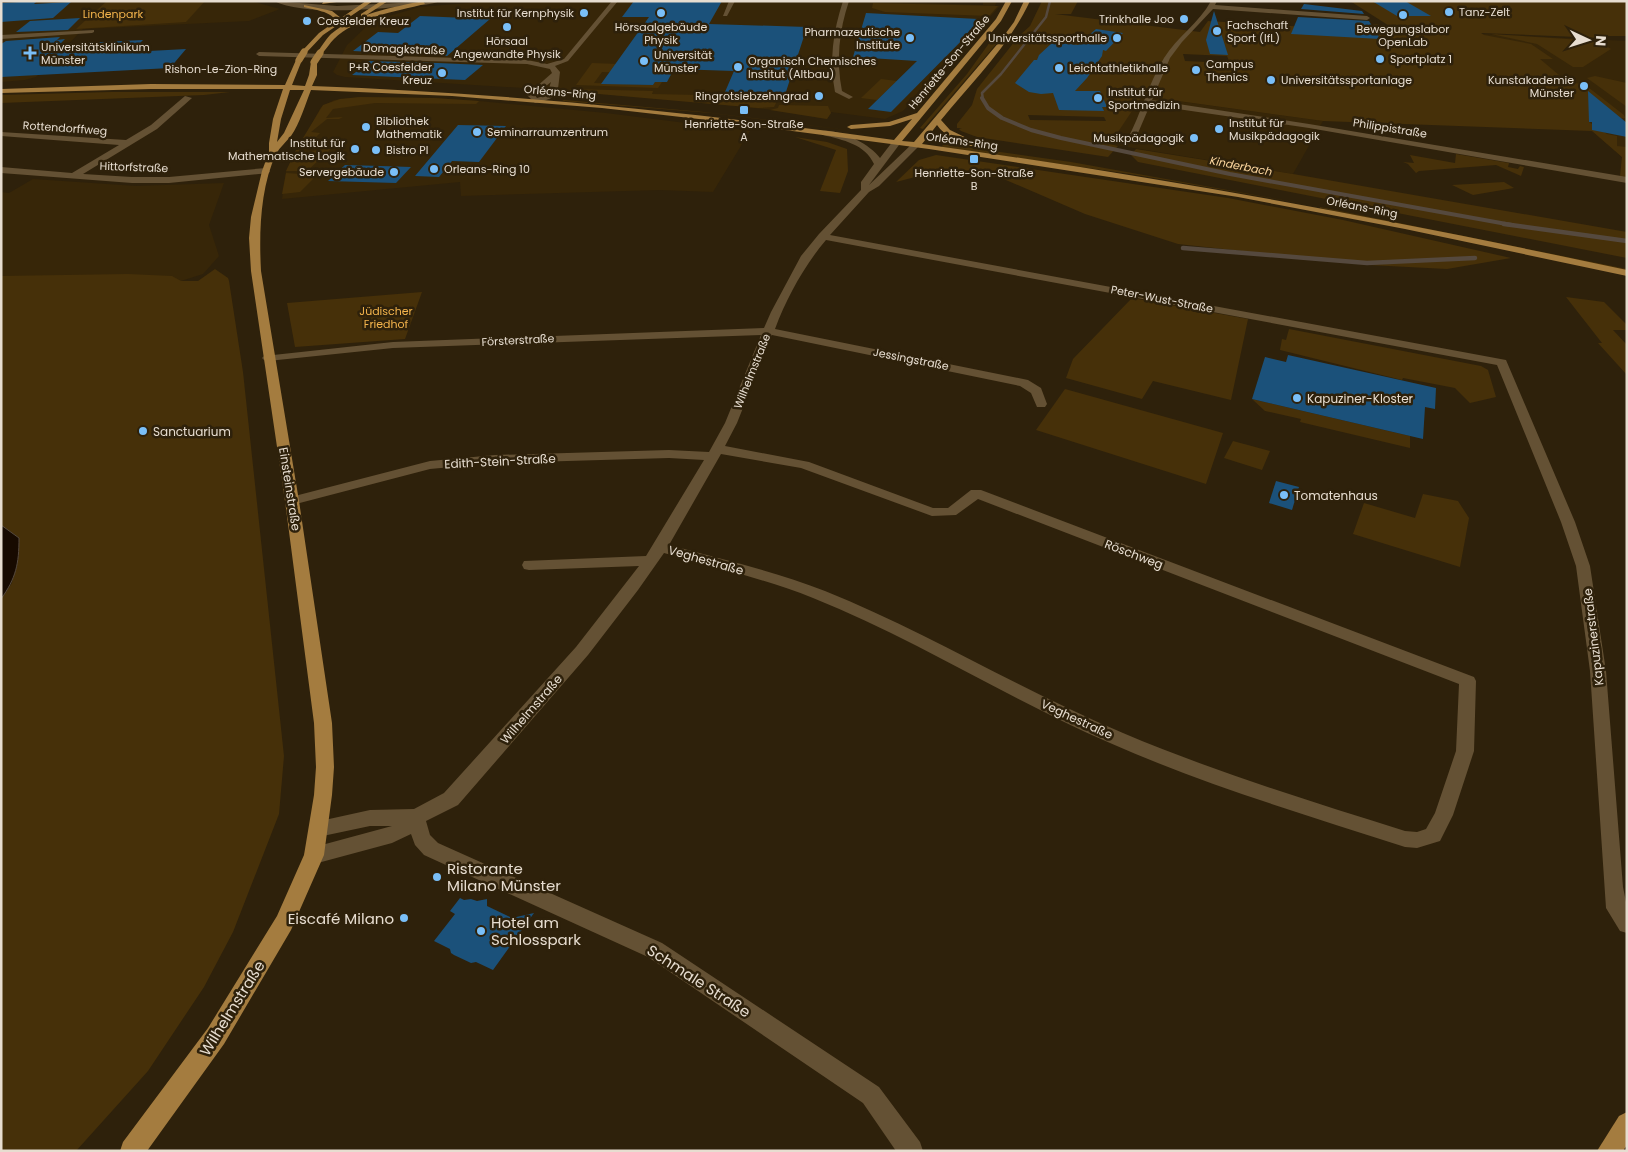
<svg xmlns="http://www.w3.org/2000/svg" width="1628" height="1152" font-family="Poppins,sans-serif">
<rect width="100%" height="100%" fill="#2e210b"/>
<g fill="#372608">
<path d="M1 1H251L280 9 249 21 83 29 36 77 25 80 1 82Z"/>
<path d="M491 1H872L983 5V1H997L995 6H1000L903 111 885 119 831 112 827 119 773 110 677 100 524 88 345 77 337 75 333 72 347 45 368 25 382 18 420 7Z"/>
<path d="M1482 34 1627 41V178L1620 177 1622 157Z"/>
<path d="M1141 96 1323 121 1293 174 1109 144Z"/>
<path d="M360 97 434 98 479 101 606 113 750 131 713 192 660 190 461 196 460 182 282 199 286 171 321 107 334 100Z"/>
<path d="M33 179 136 186 224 183 209 225 219 256 203 274 181 281 1 413V192L9 193Z"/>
</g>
<g fill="#463009" fill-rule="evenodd">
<path d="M107 1H205L186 22 76 29Z"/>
<path d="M1042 1H1078L1071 14H1055L1200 32 1208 21 1359 30 1375 24 1391 27 1350 1H1627V36H1599L1602 38 1481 33 1484 35 1531 44 1553 59H1540L1559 75H1553L1560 82 1584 84 1624 115 1625 118C1613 121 1601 120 1589 118V122L1607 134 1617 136V146L1627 147V178L1620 177 1622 157 1592 131 1323 121 1142 96 1110 144 1118 146 1108 157 977 137 961 131 959 129 962 128H957V124L972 105 977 89 1019 36 1030 26ZM1183 54 1227 56 1230 63 1185 61ZM1028 115 1104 117 1106 121 1032 120H1030Z"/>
<path d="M873 3 998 6 989 16 885 12 872 8Z"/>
<path d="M1491 34 1598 41 1611 49 1583 67H1573L1537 44Z"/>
<path d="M990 42 997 43 923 129 920 128 967 74Z"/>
<path d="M592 63 672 66 659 74 602 72 594 83 653 85 655 82H662L658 88 576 85Z"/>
<path d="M1595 76 1627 83V107L1587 78Z"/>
<path d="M881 79 897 81 877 100 861 98Z"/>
<path d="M571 89 653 91 652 94 698 95 699 93H713L711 99 777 101 774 107 758 108 576 92 569 90Z"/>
<path d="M111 92H230L204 95 1 103V95Z"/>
<path d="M360 97 434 98 479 101 476 104 375 103 333 109 326 118 343 117 339 119H327L311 132 320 133 315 138H303L323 105 340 99Z"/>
<path d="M564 100 704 112 878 134 711 113 562 101Z"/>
<path d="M779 105 828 106 831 113 827 119 770 110 778 108Z"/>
<path d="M795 137 827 142 847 149 848 171 840 193 820 191 836 150Z"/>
<path d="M943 144 1071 162 1311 205 1130 174 942 147Z"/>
<path d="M327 147H333L307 171H286L296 150H304L307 153Z"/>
<path d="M1136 149 1293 174 1627 232V258L1138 162 1131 155Z"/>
<path d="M1456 154 1509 163 1508 167 1518 169 1520 166 1524 167 1521 176 1496 165 1419 171 1416 173 1408 164 1403 162 1414 163 1410 155 1455 163Z"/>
<path d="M936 155 1228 198 1343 220 1511 258 1447 269 1369 265 1178 244 1085 214 999 177 982 176 979 170 923 175 896 182 919 160Z"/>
<path d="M286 173 317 175 300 192 282 194Z"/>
<path d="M1504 182 1514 188 1473 195 1452 185Z"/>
<path d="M1320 207 1627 269V271L1320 208Z"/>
<path d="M215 269 228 278 229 281 243 372 284 756 279 814 233 932 204 987 148 1071 76 1151H1V599L12 583 19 538 1 525V276L128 274 172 276 181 281H198Z"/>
<path d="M422 292 405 339 295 347 287 303Z"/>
<path d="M1566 297 1604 302 1627 325V330H1613L1627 345V375L1598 343H1602Z"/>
<path d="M1132 298 1248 319 1231 400 1153 381 1142 399 1066 378 1073 359Z"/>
<path d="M1289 329 1481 366 1488 370 1496 397 1470 403 1455 388 1403 378 1402 380 1280 350 1282 339 1286 340Z"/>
<path d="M1065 389 1223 433 1206 484 1036 430Z"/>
<path d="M1252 399 1410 436V448L1300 422 1301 419 1265 411Z"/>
<path d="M1233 441 1270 451 1262 470 1224 458Z"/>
<path d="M1423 494 1458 501 1469 518 1460 567 1353 534 1364 503 1415 518Z"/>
</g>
<path fill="#170a00" stroke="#55493e" d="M1 525 19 538C19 564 16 578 1 599Z"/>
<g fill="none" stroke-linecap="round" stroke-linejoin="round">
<path stroke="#55493e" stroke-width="2.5" d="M983 100 982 93 1001 74 1046 17 1050 1"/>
<path stroke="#55493e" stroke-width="4" d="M982 98 988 108 1002 118 1031 130 1061 138 1230 174 1512 225"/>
<g stroke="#55493e" stroke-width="4.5">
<path d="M1504 224 1627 241"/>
<path d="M1183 248 1367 263 1475 258"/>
</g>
</g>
<g fill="#1b517a">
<path d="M37 1 34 4 71 2 53 18 1 22V3Z"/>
<path d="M634 1H722L709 24 807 27 783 101 722 99 734 71 674 69 667 82H655L653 85 601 84 649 17H622Z"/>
<path d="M1372 1H1405L1431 16H1397Z"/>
<path d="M1304 4 1362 11 1364 14 1301 9Z"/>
<path d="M1214 11 1228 55 1210 54 1206 40Z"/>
<path d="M866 13 978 19 976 21H981L891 112 868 109 917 61 853 57Z"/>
<path d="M420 16 490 19 447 56 353 51 378 32 398 33Z"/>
<path d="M1298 17 1369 21 1380 39 1291 34Z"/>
<path d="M80 18 68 30 16 32 30 21Z"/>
<path d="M1096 29 1123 33 1106 51 1103 50 1102 56 1087 78 1075 91H1100L1107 107H1102L1104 111 1059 110 1053 93 1041 94 1029 92 1015 83 1034 60H1037L1039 55 1053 42 1078 45Z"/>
<path d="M60 37 57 40 65 39 60 44 143 40 131 52 186 49 170 68 1 77V44L6 41Z"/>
<path d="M366 61 438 63 483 65 465 80 352 75 364 66H358Z"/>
<path d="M1588 91 1627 123V137L1592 130V122H1589Z"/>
<path d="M458 125 506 126 479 162 452 161 439 177 415 176Z"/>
<path d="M345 165 381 166 411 167 396 183 328 181Z"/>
<path d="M1288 355 1436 388 1435 409 1425 407 1423 439 1252 399 1265 357 1286 362Z"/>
<path d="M1276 481 1299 487 1292 510 1269 503Z"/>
<path d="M460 898 464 900 471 899 477 901 487 899V906L512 918 534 913 493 970 476 962 471 963 454 955 451 953 450 949 434 941 455 914 450 911Z"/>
</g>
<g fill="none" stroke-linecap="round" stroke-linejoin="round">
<g fill="#645134" fill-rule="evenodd">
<path d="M274 1 337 6 440 1C432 5 419 5 409 6 376 9 304 16 274 1Z"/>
<path d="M612 1H618L568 61 555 66 560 72C557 96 560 97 535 103L527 95 552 73 550 69 527 64 259 56 256 54 259 52 527 60 547 64 564 59ZM551 82 549 88 551 92 547 95 537 98 535 95Z"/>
<path d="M729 1H735L727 16H723Z"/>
<path d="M843 1H849C839 31 836 60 842 91L853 97 849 99 835 92C829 60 833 32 843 1Z"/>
<path d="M1211 1H1217L1215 5 1367 16 1370 18 1367 20 1213 9 1182 42 1170 58 1152 100 1309 124 1627 177V183L1309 128 1150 105 1135 140 1128 142 1127 140C1141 114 1148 84 1164 58 1177 37 1199 23 1211 1Z"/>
<path d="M94 30V32L92 33 1 39V35Z"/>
<path d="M185 96 192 98 157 129 83 174 132 177H169L266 168 270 171 269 173 169 183H132L1 173V167L72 173 119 145 1 136V132L126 140 151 125Z"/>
<path d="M823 131C840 129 870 144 880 158L893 141H899V145L869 185 913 143 920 145 879 186 869 192 830 235 1506 360 1575 522 1590 566 1606 671 1623 887 1627 907V933L1620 931 1606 908 1590 671 1576 566 1561 522 1497 365 826 240C804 266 787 297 775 329L1028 380 1041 388 1047 404 1045 407H1037L1031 393 1020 386 772 335 737 423 725 446 809 462 933 508H948L971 490H981L1474 677 1476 681 1474 751 1453 815 1440 841 1417 848 1405 847C1306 815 1205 785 1110 743 1009 699 915 639 813 598 765 579 714 567 664 553L638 590 588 655 458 805 426 821 430 835 438 843 662 943 879 1087 920 1142 923 1151H896L863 1103 648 957 424 855 415 845 411 834 392 843 314 864 307 861 304 855 307 849 392 826H370L318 837 311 835 309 829 311 823 370 810 414 809 444 793 576 647 639 566 529 570 524 569 522 565 524 561 646 556 704 460 669 458 495 463 430 469 292 505 287 504 285 501 287 498 430 461 495 455 669 450 709 452 725 423 761 335 393 348 268 361 264 360 262 358 264 356 393 342 764 328 771 312 801 256 819 234 861 190V182L874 164C865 144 843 140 823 135ZM721 454 801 468 932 516 956 515 978 499 1459 684 1456 751 1435 813 1426 829 1417 832 1405 831C1310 801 1215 772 1123 733 1022 691 927 632 825 591 774 571 721 559 669 545Z"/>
</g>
<g fill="#a47c3f" fill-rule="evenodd">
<path d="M324 1H344L322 4Z"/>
<path d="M366 1H373L323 35 306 53H302V51L319 33 336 21C331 11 314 10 304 7V5L332 11 341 18Z"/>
<path d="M381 1H388L365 16H361V14Z"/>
<path d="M423 1 425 4C397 11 355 18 334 39 330 43 326 49 322 54L317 53C321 47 326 39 331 34 355 14 393 7 423 1Z"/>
<path d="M1006 1H1012L1001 21 902 141 914 142 1000 41 1014 22 1024 1H1030C1009 46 972 82 941 120L950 130 975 142V146C962 147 944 135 937 125L922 144C1159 176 1393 220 1627 270V276L1405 229 1238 197 929 149 725 122 602 108 452 96 311 90C305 105 300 123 291 136 286 142 280 147 276 154 260 188 259 234 261 271L299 501 332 723 334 767 332 795 324 855 291 930 224 1044 147 1151H120L123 1142 208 1028 277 916 304 855 314 795 316 767 314 723 285 501 251 271 249 238 251 217 262 171 269 152V143L273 119 283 89H151L1 93V89L151 84 285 85 296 60 299 58 302 60 292 85 305 86 309 75 311 62 314 60 317 62V75L312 86C508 93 701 113 894 140L912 119 890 126 851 129 847 127 851 125 889 122 917 113 996 19ZM290 90H304L284 133 277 142 281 119Z"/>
<path d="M1627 1112V1145L1623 1151H1597L1619 1116Z"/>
</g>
<g stroke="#a47c3f" stroke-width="7">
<path d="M299 60 304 52"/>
<path d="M314 62 320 53"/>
</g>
</g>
<g fill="#7abff8" stroke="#2e210b" stroke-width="2">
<circle cx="1449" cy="12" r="5"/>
<circle cx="584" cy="13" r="5"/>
<circle cx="661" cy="13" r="5"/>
<circle cx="1403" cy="15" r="5"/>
<circle cx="1184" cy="19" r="5"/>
<circle cx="307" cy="21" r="5"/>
<circle cx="507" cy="27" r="5"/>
<circle cx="1217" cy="31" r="5"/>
<circle cx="910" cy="38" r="5"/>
<circle cx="1117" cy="38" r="5"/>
<path d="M27.5 45.5h5v5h5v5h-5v5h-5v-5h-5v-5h5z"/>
<circle cx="1380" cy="59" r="5"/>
<circle cx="644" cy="61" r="5"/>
<circle cx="738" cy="67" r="5"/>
<circle cx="1059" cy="68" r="5"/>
<circle cx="1196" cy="70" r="5"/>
<circle cx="442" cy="73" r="5"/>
<circle cx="1271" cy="80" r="5"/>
<circle cx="1584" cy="86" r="5"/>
<circle cx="819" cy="96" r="5"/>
<circle cx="1098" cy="98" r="5"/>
<rect x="739" y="105" width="10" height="10" rx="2.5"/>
<circle cx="366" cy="127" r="5"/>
<circle cx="1219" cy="129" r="5"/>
<circle cx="477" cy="132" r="5"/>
<circle cx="1194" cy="138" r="5"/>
<circle cx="355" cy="149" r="5"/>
<circle cx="376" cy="150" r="5"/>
<rect x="969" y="154" width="10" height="10" rx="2.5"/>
<circle cx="434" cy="169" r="5"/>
<circle cx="394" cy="172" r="5"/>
<circle cx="1297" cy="398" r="5"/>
<circle cx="143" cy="431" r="5"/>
<circle cx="1284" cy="495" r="5"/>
<circle cx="437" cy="877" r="5"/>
<circle cx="404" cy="918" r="5"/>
<circle cx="481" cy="931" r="5"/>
</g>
<g text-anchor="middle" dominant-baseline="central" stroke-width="5" stroke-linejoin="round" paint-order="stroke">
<g font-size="11" fill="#e7ddd0" stroke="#2e210b" text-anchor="start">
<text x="1459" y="12">Tanz-Zelt</text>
<text x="574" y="13" text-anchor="end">Institut für Kernphysik</text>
<text x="1174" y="19" text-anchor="end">Trinkhalle Joo</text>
<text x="317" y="21">Coesfelder Kreuz</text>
<text x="1227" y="25">Fachschaft<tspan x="1227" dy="13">Sport (IfL)</tspan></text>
<text x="661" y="27" text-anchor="middle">Hörsaalgebäude<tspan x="661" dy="13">Physik</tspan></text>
<text x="1403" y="29" text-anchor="middle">Bewegungslabor<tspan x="1403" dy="13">OpenLab</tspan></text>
<text x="900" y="32" text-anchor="end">Pharmazeutische<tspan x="900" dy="13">Institute</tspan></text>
<text x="1107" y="38" text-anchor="end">Universitätssporthalle</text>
<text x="507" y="41" text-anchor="middle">Hörsaal<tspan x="507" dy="13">Angewandte Physik</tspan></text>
<text x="41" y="47">Universitätsklinikum<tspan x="41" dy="13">Münster</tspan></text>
<text x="654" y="55">Universität<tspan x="654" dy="13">Münster</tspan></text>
<text x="1390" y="59">Sportplatz 1</text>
<text x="748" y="61">Organisch Chemisches<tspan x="748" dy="13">Institut (Altbau)</tspan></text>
<text x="1206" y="64">Campus<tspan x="1206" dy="13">Thenics</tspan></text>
<text x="432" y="67" text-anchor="end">P+R Coesfelder<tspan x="432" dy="13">Kreuz</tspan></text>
<text x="1069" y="68">Leichtathletikhalle</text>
<text x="1281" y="80">Universitätssportanlage</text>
<text x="1574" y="80" text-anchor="end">Kunstakademie<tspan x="1574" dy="13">Münster</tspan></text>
<text x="1108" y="92">Institut für<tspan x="1108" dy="13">Sportmedizin</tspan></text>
<text x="809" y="96" text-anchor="end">Ringrotsiebzehngrad</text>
<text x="376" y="121">Bibliothek<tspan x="376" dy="13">Mathematik</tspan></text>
<text x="1229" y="123">Institut für<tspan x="1229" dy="13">Musikpädagogik</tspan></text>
<text x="744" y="124" text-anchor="middle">Henriette-Son-Straße<tspan x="744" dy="13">A</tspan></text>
<text x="487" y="132">Seminarraumzentrum</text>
<text x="1184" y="138" text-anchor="end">Musikpädagogik</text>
<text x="345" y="143" text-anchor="end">Institut für<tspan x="345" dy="13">Mathematische Logik</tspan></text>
<text x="386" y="150">Bistro PI</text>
<text x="444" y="169">Orleans-Ring 10</text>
<text x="384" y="172" text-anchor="end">Servergebäude</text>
<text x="974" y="173" text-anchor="middle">Henriette-Son-Straße<tspan x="974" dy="13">B</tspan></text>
</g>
<g font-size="11" fill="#f4b44c" stroke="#2e210b">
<text x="113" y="14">Lindenpark</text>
<text x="386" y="311">Jüdischer<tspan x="386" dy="13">Friedhof</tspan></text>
</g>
<g font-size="11" fill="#e7ddd0" stroke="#2e210b">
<text transform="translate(404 49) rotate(2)">Domagkstraße</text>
<text transform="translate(949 62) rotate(-50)">Henriette-Son-Straße</text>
<text x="221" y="69">Rishon-Le-Zion-Ring</text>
<text transform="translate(560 92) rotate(5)">Orléans-Ring</text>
<text transform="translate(65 128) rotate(4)">Rottendorffweg</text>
<text transform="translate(1390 128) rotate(9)">Philippistraße</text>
<text transform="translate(962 141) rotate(8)">Orléans-Ring</text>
<text transform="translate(134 167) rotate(2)">Hittorfstraße</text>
<text transform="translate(1362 207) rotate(11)">Orléans-Ring</text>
<text transform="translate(1162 299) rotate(11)">Peter-Wust-Straße</text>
<text transform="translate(518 340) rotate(-3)">Försterstraße</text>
<text transform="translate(911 359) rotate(11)">Jessingstraße</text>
<text transform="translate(752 371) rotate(-68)">Wilhelmstraße</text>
</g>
<g font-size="11" font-style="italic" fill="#fdd79f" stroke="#2e210b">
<text transform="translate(1241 166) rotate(11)">Kinderbach</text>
</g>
<g font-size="12" fill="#e7ddd0" stroke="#2e210b" text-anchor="start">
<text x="1307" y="398">Kapuziner-Kloster</text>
<text x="153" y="431">Sanctuarium</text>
<text x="1294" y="495">Tomatenhaus</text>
</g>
<g font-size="12" fill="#e7ddd0" stroke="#2e210b">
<text transform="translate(500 461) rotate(-3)">Edith-Stein-Straße</text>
<text transform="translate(290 489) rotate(81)">Einsteinstraße</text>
<text transform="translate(1134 554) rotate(21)">Röschweg</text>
<text transform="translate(706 560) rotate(16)">Veghestraße</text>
<text transform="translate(1593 637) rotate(-97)">Kapuzinerstraße</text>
<text transform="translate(531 709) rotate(-49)">Wilhelmstraße</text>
<text transform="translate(1077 719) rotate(25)">Veghestraße</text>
</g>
<g font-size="15" fill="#e7ddd0" stroke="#2e210b" text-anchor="start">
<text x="447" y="868">Ristorante<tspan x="447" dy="17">Milano Münster</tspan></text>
<text x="394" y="918" text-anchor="end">Eiscafé Milano</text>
<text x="491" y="922">Hotel am<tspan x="491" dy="17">Schlosspark</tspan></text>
</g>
<g font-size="15" fill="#e7ddd0" stroke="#2e210b">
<text transform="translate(699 981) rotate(33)">Schmale Straße</text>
<text transform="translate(232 1008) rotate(-58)">Wilhelmstraße</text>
</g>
</g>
<rect width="1628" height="1152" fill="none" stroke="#e7ddd0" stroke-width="5"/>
<g transform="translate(1588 40) rotate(94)" stroke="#2e210b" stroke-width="4" paint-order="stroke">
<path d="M0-4L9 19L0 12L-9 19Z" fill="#e7ddd0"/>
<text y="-8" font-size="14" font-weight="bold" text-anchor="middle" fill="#e7ddd0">N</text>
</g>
</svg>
